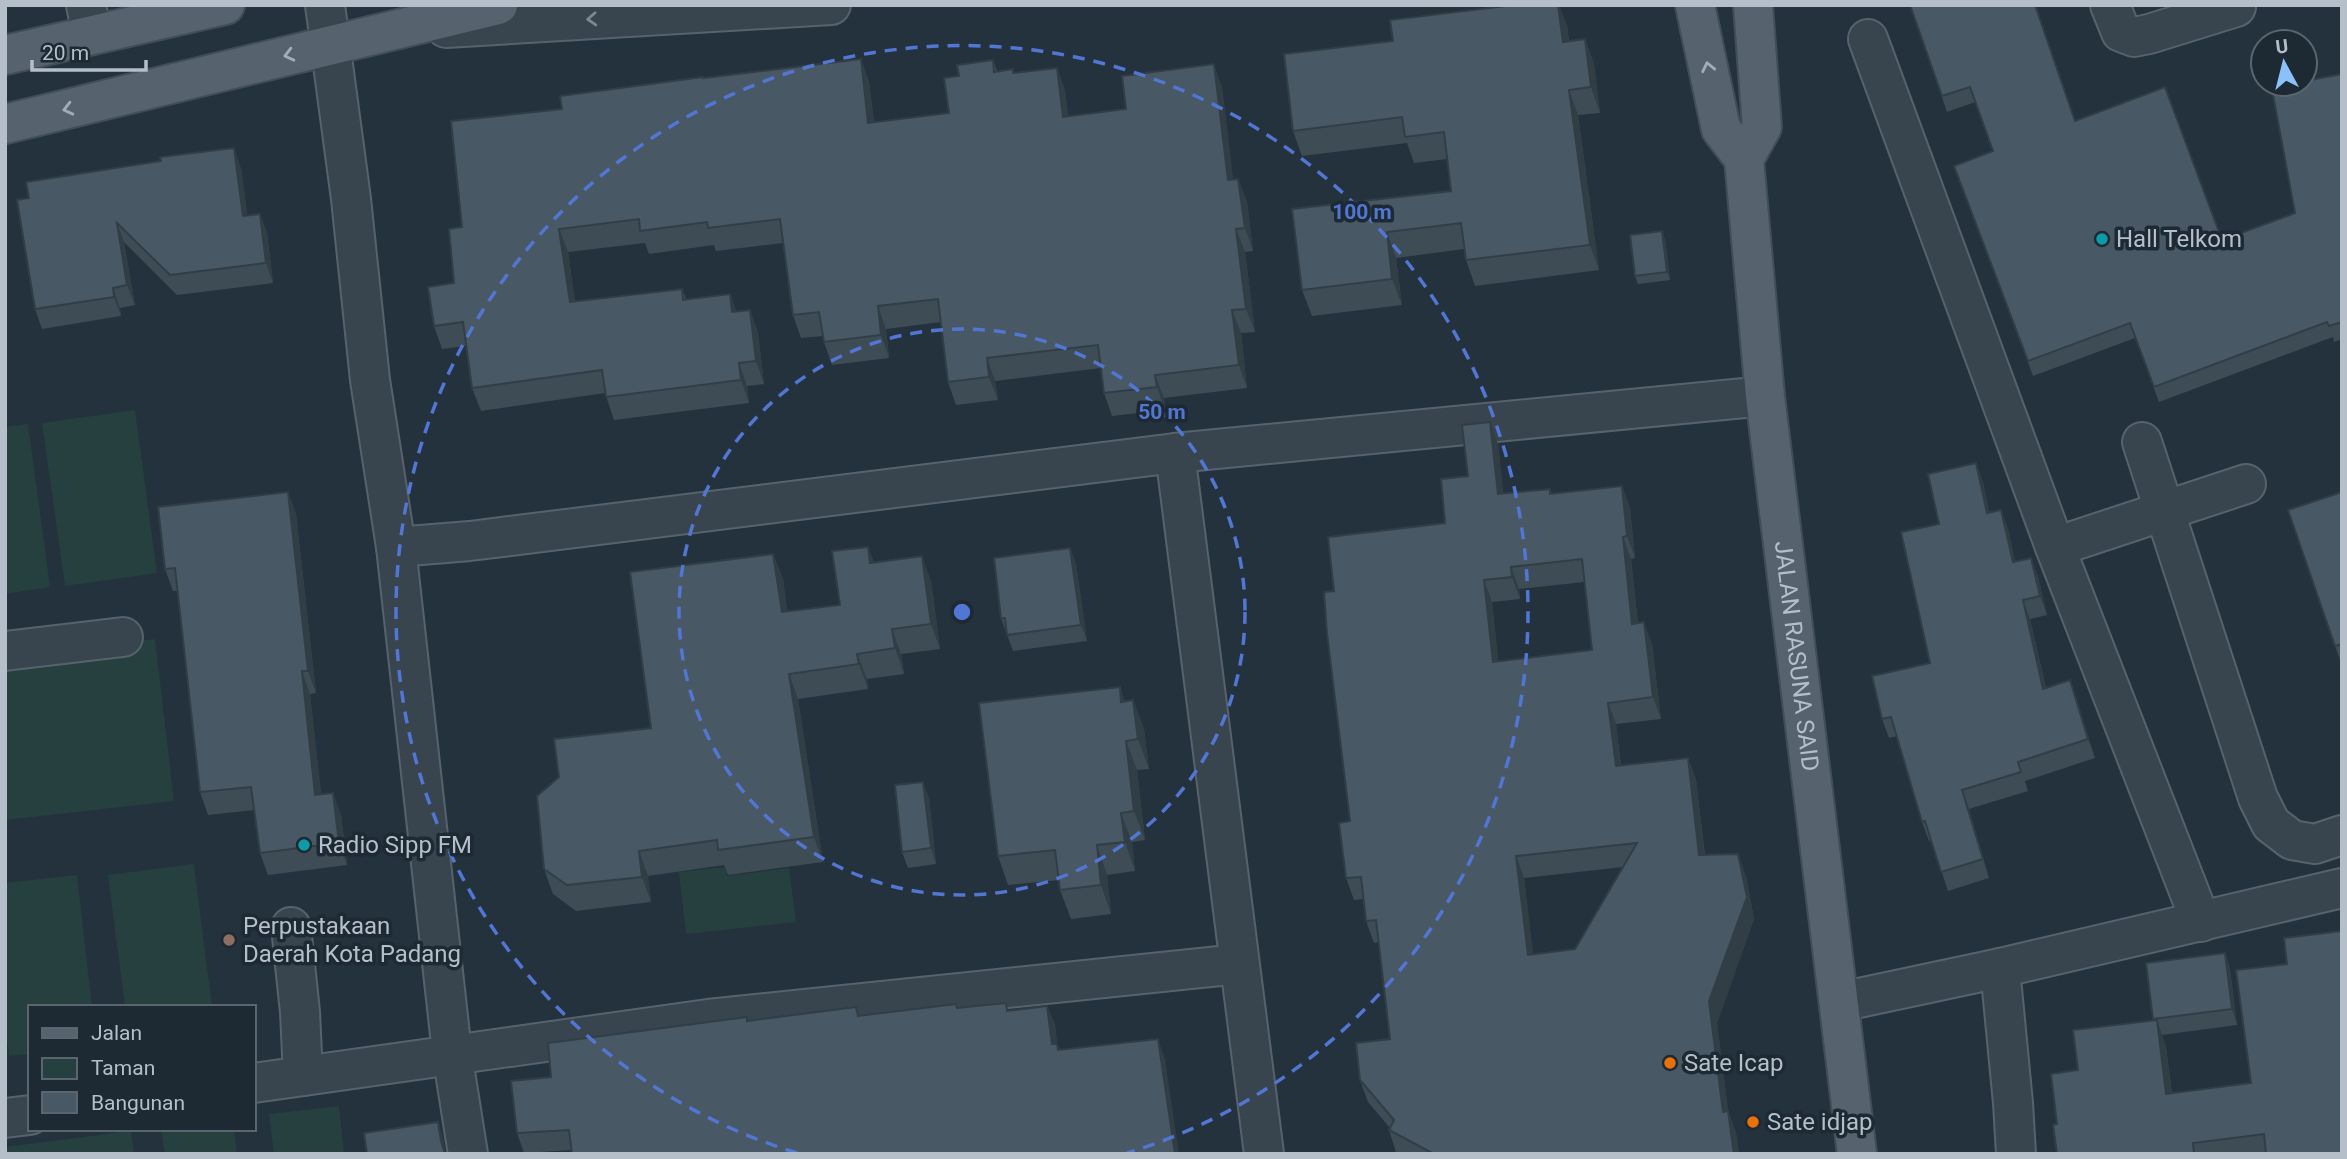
<svg xmlns="http://www.w3.org/2000/svg" width="2347" height="1159" font-family="Roboto,sans-serif">
<rect width="100%" height="100%" fill="#24323e"/>
<g fill="#263f3f">
<path d="M135 410 157 573 65 586 42 423Z"/>
<path d="M28 424 50 587 5 594V427Z"/>
<path d="M155 639 174 801 5 820V657Z"/>
<path d="M194 864 212 1007H125L108 875Z"/>
<path d="M725 867 727 876 789 868 796 922 686 934 679 872Z"/>
<path d="M77 875 92 1007H30V1054L9 1056 5 1023V883Z"/>
<path d="M339 1106 344 1154H274L269 1114Z"/>
<path d="M161 1129H234L237 1154H165Z"/>
<path d="M131 1131 134 1154H5V1147Z"/>
</g>
<g fill="none" stroke-linecap="round" stroke-linejoin="round">
<defs>
<g id="minor">
<path d="M86 5 92 35"/>
<path d="M325 5 351 199 370 380 396 547 452 1053 468 1154"/>
<path d="M2110 5 2121 32 2134 37 2149 34 2236 7"/>
<path d="M446 28 831 5"/>
<path d="M1868 39 2055 547 2201 922"/>
<path d="M2142 442 2258 798 2271 824 2292 840 2315 844 2342 835"/>
<path d="M1175 453 1264 1154"/>
<path d="M396 547 470 541 1175 453 1765 396"/>
<path d="M2055 547 2246 484"/>
<path d="M5 651 123 637"/>
<path d="M291 927 300 1012 303 1076"/>
<path d="M2000 968 2013 1103 2016 1154"/>
<path d="M1840 1002 2000 968 2342 888"/>
<path d="M254 1083 708 1019 1239 964"/>
<path d="M5 1118 30 1115"/>
</g>
<g id="major">
<path d="M1695 5 1721 129 1744 159"/>
<path d="M5 55 225 5"/>
<path d="M5 124 498 5"/>
<path id="s1" d="M1744 159 1765 396 1857 1154"/>
<path d="M1744 159 1762 127 1753 5"/>
</g>
</defs>
<use href="#minor" stroke="#56626c" stroke-width="42"/>
<use href="#major" stroke="#414d57" stroke-width="42"/>
<use href="#minor" stroke="#38444e" stroke-width="38"/>
<use href="#major" stroke="#56636e" stroke-width="38"/>
</g>
<g fill="#3e4c56" fill-rule="evenodd">
<path d="M1910 5 2075 121 2222 240 2295 213 2306 81 2342 74V339L2334 342 2333 337 2159 402 2135 338 2033 376 1954 166 1993 151 1975 102 1947 112Z"/>
<path d="M1567 25 1569 41 1585 39 1594 64 1600 113 1578 115 1599 270 1475 286 1466 260 1464 249 1396 258 1402 305 1312 316 1302 290 1292 209 1451 191 1447 159 1414 163 1407 143 1302 156 1293 131Z"/>
<path d="M861 59 869 82 874 122 949 113 959 76 993 60 997 71 1014 73 1057 68 1065 91 1068 116 1126 109 1222 87 1233 180 1238 179 1247 202 1253 251 1245 252 1255 332 1241 333 1247 388 1164 398 1165 410 1112 416 1104 393 1101 368 995 381 998 400 956 405 948 382 941 322 886 329 889 358 832 365 824 342 823 336 801 338 793 315 783 243 716 251 714 245 649 254 645 243 568 252 575 302 682 289 686 299 730 294 736 311 750 310 758 333 764 384 747 386 749 403 614 420 605 393 481 411 472 388 466 346 442 349 434 326 454 283 462 227 562 109 703 78Z"/>
<path d="M241 168 247 215 260 214 267 233 273 283 177 295 124 242 135 305 120 308 121 316 42 329 35 309 17 200Z"/>
<path d="M1665 239 1670 280 1638 284 1635 276Z"/>
<path d="M1490 422 1498 444 1503 494 1550 489 1552 494 1622 486 1630 508 1635 558 1631 559 1638 623 1652 644 1661 719 1616 724 1621 765 1688 758 1696 780 1705 855 1746 876 1754 919 1717 1023 1728 1111 1736 1133 1739 1154H1400L1396 1152 1389 1130 1390 1128 1368 1102 1360 1080 1390 1039 1379 942 1374 943 1366 921 1363 899 1354 900 1346 878 1350 821 1334 591 1445 523 1468 476ZM1584 582 1592 650 1498 661 1492 602 1520 599 1519 589ZM1623 867 1575 949 1533 955 1524 878Z"/>
<path d="M1983 482 1989 512 2001 510 2008 529 2015 562 2031 558 2038 577 2047 615 2030 619 2046 688 2070 680 2095 758 2025 781 2028 791 1969 809 1989 878 1948 891 1931 840 1929 841 1922 822 1897 736 1889 738 1882 719 1930 663 1939 524Z"/>
<path d="M288 492 296 514 316 693 310 694 321 795 341 815 347 865 268 875 260 853 254 810 208 815 200 792 178 591H173L165 569Z"/>
<path d="M2342 492V665L2335 646Z"/>
<path d="M868 547 874 563 931 581 940 649 901 654 904 674 867 679 868 689 798 699 823 862 728 875 724 865 648 876 651 902 576 911 553 894 544 869 651 728 773 554 783 579 787 612 840 605Z"/>
<path d="M1070 548 1076 564 1087 641 1013 651 1001 618Z"/>
<path d="M1133 700 1144 729 1149 769 1137 770 1145 840 1132 842 1135 871 1107 875 1111 914 1071 919 1060 890 1059 880 1008 885 998 856 1125 701Z"/>
<path d="M929 798 936 864 908 868 902 852Z"/>
<path d="M2225 953 2230 969 2237 1025 2162 1035 2166 1047 2172 1093 2342 1154H2057V1124L2078 1070 2154 1020 2146 963Z"/>
<path d="M1047 1006 1055 1025 1057 1044 1060 1050 1165 1059 572 1150 524 1153 517 1133 551 1077 747 1017 748 1020 859 1016 958 1008 1009 1011Z"/>
</g>
<g fill="#323e46">
<path d="M1558 5H1559L1567 25 1572 67 1563 42Z"/>
<path d="M1585 39 1594 64 1600 113 1591 87Z"/>
<path d="M861 59 869 82 877 146 868 123Z"/>
<path d="M1214 64 1222 87 1236 203 1228 180Z"/>
<path d="M1057 68 1065 91 1071 140 1063 117Z"/>
<path d="M1569 90 1578 115 1599 270 1590 245Z"/>
<path d="M234 148 241 168 250 236 243 216Z"/>
<path d="M1238 179 1247 202 1253 251 1245 228Z"/>
<path d="M260 214 267 233 273 283 266 263Z"/>
<path d="M117 223 124 242 135 305 127 285Z"/>
<path d="M559 229 568 252 578 325 570 302Z"/>
<path d="M1236 229 1245 252 1255 332 1246 309Z"/>
<path d="M1662 231 1665 239 1670 280 1667 272Z"/>
<path d="M1387 232 1396 258 1402 305 1392 279Z"/>
<path d="M113 288 120 308 121 316 114 297Z"/>
<path d="M730 294 738 317 732 312Z"/>
<path d="M878 306 886 329 889 358 881 335Z"/>
<path d="M750 310 758 333 764 384 756 361Z"/>
<path d="M1232 310 1241 333 1247 388 1239 365Z"/>
<path d="M987 358 995 381 998 400 989 377Z"/>
<path d="M739 363 747 386 749 403 741 380Z"/>
<path d="M1155 375 1164 398 1165 410 1157 387Z"/>
<path d="M1490 422 1498 444 1506 516 1498 494Z"/>
<path d="M1976 463 1983 482 1994 532 1987 513Z"/>
<path d="M1622 486 1630 508 1635 558 1627 536Z"/>
<path d="M288 492 296 514 316 693 308 671Z"/>
<path d="M2001 510 2008 529 2020 581 2013 562Z"/>
<path d="M1623 537 1631 559 1640 646 1632 624Z"/>
<path d="M868 547 877 572 870 563Z"/>
<path d="M1070 548 1076 564 1087 641 1081 625Z"/>
<path d="M773 554 783 579 791 638 782 612Z"/>
<path d="M922 556 931 581 940 649 931 624Z"/>
<path d="M2031 558 2038 577 2047 615 2040 596Z"/>
<path d="M1511 567 1519 589 1520 599 1512 577Z"/>
<path d="M1484 580 1492 602 1501 684 1493 662Z"/>
<path d="M2023 600 2030 619 2050 708 2043 689Z"/>
<path d="M1644 622 1652 644 1661 719 1653 697Z"/>
<path d="M892 629 901 654 904 674 895 648Z"/>
<path d="M857 654 867 679 868 689 859 664Z"/>
<path d="M302 671 310 694 324 818 315 795Z"/>
<path d="M789 674 798 699 823 862 814 837Z"/>
<path d="M2070 680 2077 699 2095 758 2088 739Z"/>
<path d="M1120 687 1130 717 1121 702Z"/>
<path d="M1133 700 1144 729 1149 769 1138 739Z"/>
<path d="M1608 703 1616 724 1623 788 1616 766Z"/>
<path d="M1126 741 1137 770 1145 840 1134 811Z"/>
<path d="M1688 758 1696 780 1707 877 1699 855Z"/>
<path d="M923 782 929 798 936 864 931 848Z"/>
<path d="M1962 790 1969 809 1989 878 1983 859Z"/>
<path d="M333 793 341 815 347 865 339 843Z"/>
<path d="M1121 813 1132 842 1135 871 1125 842Z"/>
<path d="M1097 845 1107 875 1111 914 1101 885Z"/>
<path d="M639 851 648 876 651 902 642 877Z"/>
<path d="M1738 854 1746 876 1754 919 1717 1023 1731 1134 1723 1112 1709 1001Z"/>
<path d="M1516 856 1524 878 1536 977 1528 955Z"/>
<path d="M2225 953 2230 969 2237 1025 2232 1009Z"/>
<path d="M1047 1006 1055 1025 1059 1064 1052 1044Z"/>
<path d="M2157 1020 2166 1047 2175 1121 2166 1094Z"/>
<path d="M1158 1039 1165 1059 1179 1154H1175Z"/>
<path d="M1728 1111 1736 1133 1739 1154H1734Z"/>
<path d="M438 1122 443 1138 446 1154 441 1141Z"/>
</g>
<g fill="#485864" stroke="#323e46" stroke-width="2" fill-rule="evenodd">
<path d="M1514 5H1558L1563 42 1585 39 1591 87 1569 90 1590 245 1466 260 1461 223 1387 232 1392 279 1302 290 1292 209 1451 191 1444 132 1405 137 1402 117 1293 131 1284 54 1393 41 1390 20Z"/>
<path d="M1910 5H2035L2075 121 2165 87 2222 240 2295 213 2271 84H2305V81L2342 74V322L2329 326 2327 322 2154 387 2130 323 2028 361 1954 166 1993 151 1970 87 1942 96Z"/>
<path d="M861 59 868 123 949 113 944 78 959 76 957 65 993 60 994 72 1013 69V73L1057 68 1063 117 1126 109 1122 76 1214 64 1228 180 1238 179 1245 228 1236 229 1246 309 1232 310 1239 365 1155 375 1157 387 1104 393 1098 345 987 358 989 377 948 382 938 299 878 306 881 335 824 342 819 312 793 315 780 219 708 228 707 222 640 231 639 219 559 229 570 302 682 289 683 300 730 294 732 312 750 310 756 361 739 363 741 380 606 397 602 370 472 388 463 322 434 326 428 287 454 283 449 229 462 227 451 121 562 109 560 96 703 77V78Z"/>
<path d="M234 148 243 216 260 214 266 263 170 275 117 223 127 285 113 288 114 297 35 309 17 200 29 198 26 182 161 161 160 157Z"/>
<path d="M1662 231 1667 272 1635 276 1630 235Z"/>
<path d="M1490 422 1498 494 1550 489V494L1622 486 1627 536 1623 537 1632 624 1644 622 1653 697 1608 703 1616 766 1688 758 1699 855 1738 854 1747 897 1709 1001 1723 1112 1728 1111 1734 1154H1434L1389 1130 1394 1120 1360 1080 1356 1043 1390 1039 1376 920 1366 921 1361 877 1346 878 1339 823 1350 821 1327 633 1324 592 1334 591 1328 537 1445 523 1441 479 1468 476 1462 425ZM1582 559 1592 650 1493 662 1484 580 1512 577 1511 567ZM1637 843 1575 949 1528 955 1516 856Z"/>
<path d="M1976 463 1987 513 2001 510 2013 562 2031 558 2040 596 2023 600 2043 689 2070 680 2088 739 2018 762 2021 772 1962 790 1983 859 1941 872 1925 821 1922 822 1891 717 1882 719 1872 676 1930 663 1901 532 1939 524 1928 474Z"/>
<path d="M288 492 308 671H302L315 795 333 793 339 843 260 853 251 787 200 792 175 568 165 569 158 507Z"/>
<path d="M2342 492V644L2335 646 2288 510Z"/>
<path d="M868 547 870 563 922 556 931 624 892 629 895 648 857 654 859 664 789 674 814 837 718 850 717 840 639 851 642 877 567 885 544 869 537 796 559 777 554 739 651 728 630 572 773 554 782 612 840 605 832 551Z"/>
<path d="M1070 548 1081 625 1007 635 1005 618H1001L994 558Z"/>
<path d="M1120 687 1121 702 1133 700 1138 739 1126 741 1134 811 1121 813 1125 842 1097 845 1101 885 1060 890 1055 850 998 856 979 703Z"/>
<path d="M923 782 931 848 902 852 895 785Z"/>
<path d="M2342 931V1154H2266L2264 1134 2193 1143 2194 1154H2057L2053 1125 2057 1124 2051 1074 2078 1070 2073 1030 2157 1020 2166 1094 2251 1083 2236 970 2287 964 2284 938Z"/>
<path d="M2225 953 2232 1009 2153 1019 2146 963Z"/>
<path d="M1006 1003 1007 1011 1047 1006 1052 1044H1057L1058 1050 1158 1039 1175 1154H572L569 1130 517 1133 511 1081 551 1077 548 1043 747 1017V1021L856 1007 858 1016 956 1004 957 1008Z"/>
<path d="M438 1122 441 1141 445 1154H367L364 1133Z"/>
</g>
<defs><path id="oneway-chevron" d="M-2-3.5L2.5 0L-2 3.5" fill="none" stroke-width="1.6" stroke-linecap="round" stroke-linejoin="round" transform="scale(1.75)"/></defs>
<use stroke="#7c8892" href="#oneway-chevron" transform="translate(592 19) rotate(177)"/>
<g stroke="#a1adb7">
<use href="#oneway-chevron" transform="translate(289 55) rotate(166)"/>
<use href="#oneway-chevron" transform="translate(1708 67) rotate(-102)"/>
<use href="#oneway-chevron" transform="translate(68 109) rotate(166)"/>
</g>
<g fill="none" stroke="#5276d3" stroke-width="3.5" stroke-dasharray="12 9">
<circle cx="962" cy="612" r="283"/>
<path d="M797 1153A566 566 0 1 1 1127 1153"/>
</g>
<g fill="#0f9aa8" stroke="#1d2933" stroke-width="2.5">
<circle cx="2102" cy="239" r="7"/>
<circle cx="304" cy="845" r="7"/>
</g>
<circle fill="#8d6e63" stroke="#1d2933" stroke-width="2.5" cx="229" cy="940" r="7"/>
<g fill="#e8710a" stroke="#1d2933" stroke-width="2.5">
<circle cx="1670" cy="1063" r="7"/>
<circle cx="1753" cy="1122" r="7"/>
</g>
<g text-anchor="middle" dominant-baseline="central" stroke-width="7" stroke-linejoin="round" paint-order="stroke">
<g font-size="24" fill="#b4bfc9" stroke="#1d2933" text-anchor="start">
<text x="2116" y="239">Hall Telkom</text>
<text x="318" y="845">Radio Sipp FM</text>
<text x="243" y="926">Perpustakaan<tspan x="243" dy="28">Daerah Kota Padang</tspan></text>
<text x="1684" y="1063">Sate Icap</text>
<text x="1767" y="1122">Sate idjap</text>
</g>
<g font-size="24" fill="#b4bfc9" stroke="#1d2933">
<text stroke="none"><textPath href="#s1" startOffset="500">JALAN RASUNA SAID</textPath></text>
</g>
</g>
<circle cx="962" cy="612" r="10" fill="#5276d3" stroke="#1d2933" stroke-width="3.5"/>
<g font-size="21" text-anchor="middle" font-weight="bold" fill="#5276d3" stroke="#1d2933" stroke-width="7" stroke-linejoin="round" paint-order="stroke">
<text x="1362" y="219">100 m</text>
<text x="1162" y="419">50 m</text>
</g>
<rect width="2347" height="1159" fill="none" stroke="#b4bfc9" stroke-width="14"/>
<rect x="28" y="1005" width="228" height="126" fill="#1d2933" stroke="#59656f" stroke-width="2"/>
<rect x="42" y="1028" width="35" height="10" fill="#56636e" stroke="#59656f" stroke-width="2"/>
<text x="91" y="1040" font-size="21" fill="#b4bfc9">Jalan</text>
<rect x="42" y="1058" width="35" height="21" fill="#263f3f" stroke="#59656f" stroke-width="2"/>
<text x="91" y="1075" font-size="21" fill="#b4bfc9">Taman</text>
<rect x="42" y="1092" width="35" height="21" fill="#485864" stroke="#59656f" stroke-width="2"/>
<text x="91" y="1110" font-size="21" fill="#b4bfc9">Bangunan</text>
<g transform="translate(2284 63) rotate(353)"><circle r="33" fill="#1d2933" stroke="#59656f" stroke-width="2"/>
<path d="M0-5L12 26L0 18L-12 26Z" fill="#8ac1f8"/>
<text y="-10" font-size="19" font-weight="bold" text-anchor="middle" fill="#b4bfc9">U</text>
</g>
<path d="M32 60v10h114v-10" fill="none" stroke="#b4bfc9" stroke-width="3.5"/>
<text x="42" y="60" font-size="21" fill="#b4bfc9" stroke="#1d2933" stroke-width="5" paint-order="stroke">20 m</text>
</svg>
